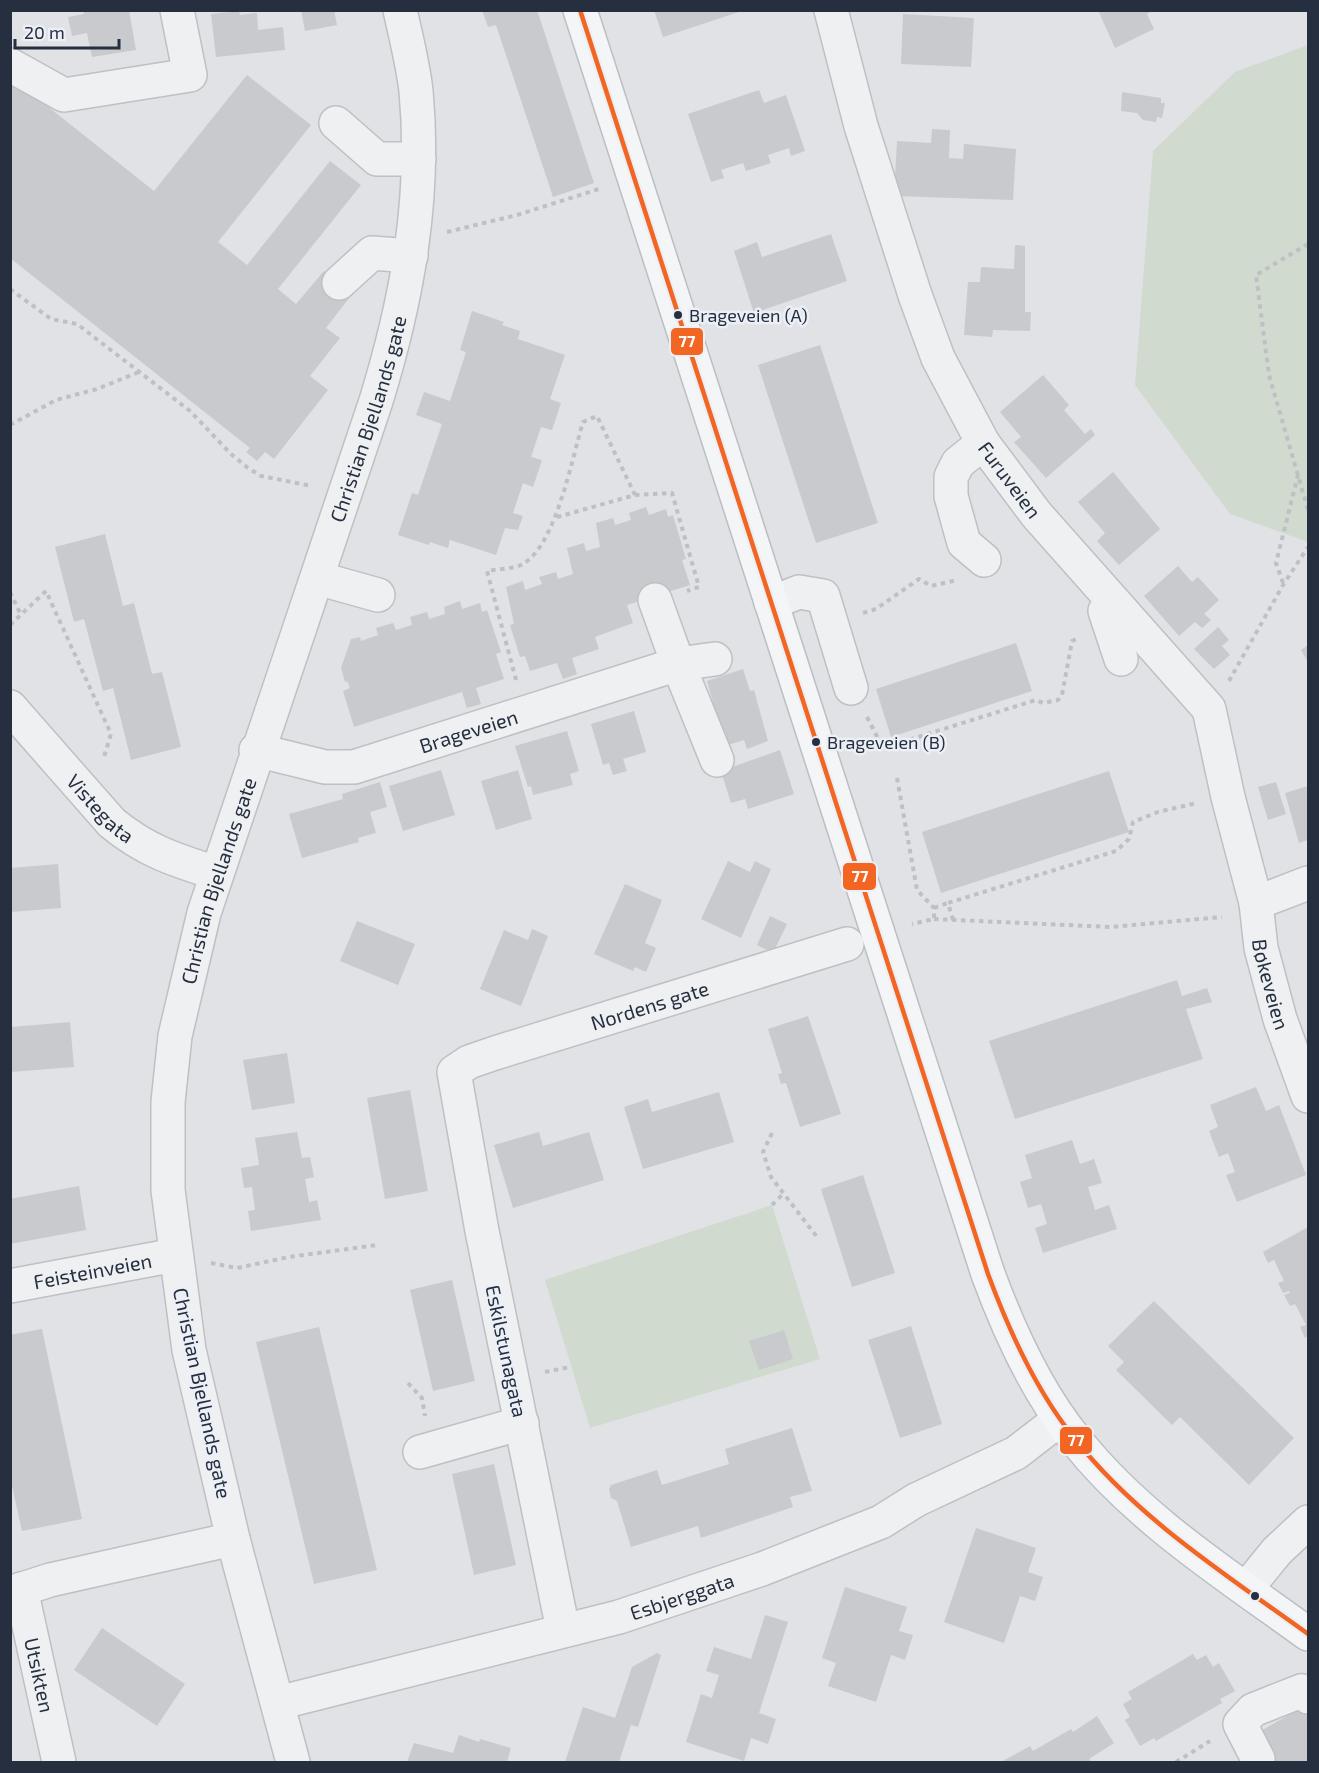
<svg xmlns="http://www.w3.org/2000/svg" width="1319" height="1773" font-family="'Exo 2',sans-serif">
<rect width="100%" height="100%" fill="#e0e2e5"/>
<g fill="#d0dacf">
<path d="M1308 45V542L1230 514 1135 385 1153 151 1235 72Z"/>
<path d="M772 1205 820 1359 590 1428 545 1280Z"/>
</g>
<g fill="#c8cacd">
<path d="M83 10H129L136 50 92 57 87 33 72 36 68 17 84 14Z"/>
<path d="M301 10H334L337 25 305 31Z"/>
<path d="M482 10H537L594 183 553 197 496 25 488 27Z"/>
<path d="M654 10H742V11L663 37Z"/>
<path d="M1098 10H1154L1147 14 1154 29 1115 48Z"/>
<path d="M239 11 240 15 257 13 258 30 283 27 285 50 216 57 211 14Z"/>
<path d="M903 14 974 18 971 67 901 64Z"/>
<path d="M247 75 311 125 218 242 247 265 330 161 361 185 278 289 296 304 324 271 353 293 326 328 340 338 310 376 328 390 274 459 265 452 257 461 246 452 250 448 10 258 12 78 154 191Z"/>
<path d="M759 90 764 103 786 95 805 151 791 156 789 148 768 155 771 163 746 171 743 163 721 170 724 178 711 182 688 114Z"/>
<path d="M1122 92 1161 98V103H1165L1162 118 1157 117 1156 122 1143 120 1137 113 1121 111Z"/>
<path d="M932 129 950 130 949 158 963 159 964 144 1016 149 1013 200 894 196 897 141 931 143Z"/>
<path d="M831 234 847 281 754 313 734 251 757 242 762 257Z"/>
<path d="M1015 245 1025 246V312H1031L1030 331 993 330 992 337 964 335 968 282H980L981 267 1014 269Z"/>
<path d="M472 311 504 322 502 325 520 331 518 339 565 355 550 399 561 403 552 430 541 427 531 457 542 460 533 487 523 483 513 513 523 516 518 530 505 528 496 555 450 540 448 548 430 542 429 545 398 535 412 493 418 495 442 424 416 415 424 392 450 401 466 352 460 350Z"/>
<path d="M820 345 878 523 816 543 758 365Z"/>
<path d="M1043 375 1069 405 1064 410 1085 434 1091 429 1095 435 1046 478 1014 442 1021 437 1000 412Z"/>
<path d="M1113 472 1160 529 1119 565 1097 541 1105 533 1078 502Z"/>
<path d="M646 507 649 515 666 509 668 517 673 515 686 559 682 560 690 585 627 605 633 623 595 637 599 649 572 658 577 674 563 679 557 663 530 671 525 656 520 657 510 625 514 624 506 587 523 581 525 590 542 584 539 577 556 572 558 579 573 574 567 548 584 543 586 551 600 547 596 523 613 518 615 525 631 520 629 513Z"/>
<path d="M105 534 123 606 134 603 152 674 162 672 181 747 131 760 113 688 103 691 84 619 74 622 55 547Z"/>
<path d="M1178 566 1192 582 1198 577 1219 600 1204 614 1211 620 1202 628 1195 622 1179 636 1144 596Z"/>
<path d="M460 601 462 609 480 603 482 612 487 610 501 652 496 654 504 679 476 688 481 704 467 708 462 692 354 727 343 691 350 688 347 681 345 682 341 668 351 639 360 637 361 641 378 635 376 628 393 623 396 630 412 625 410 617 427 612 429 619 445 614 444 607Z"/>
<path d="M1218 627 1229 640 1222 646 1230 655 1214 669 1194 649Z"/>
<path d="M1016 643 1032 691 891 737 876 689Z"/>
<path d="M1308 645V662L1301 650Z"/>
<path d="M743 669 750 691 754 690 768 741 747 749 744 740 725 746 707 681Z"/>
<path d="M634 711 646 752 623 759 627 771 613 775 609 763 603 765 591 724Z"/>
<path d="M567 731 579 771 570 774 573 785 533 795 531 786 528 787 515 746Z"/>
<path d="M780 750 794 794 748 809 745 799 731 803 721 771Z"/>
<path d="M441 770 455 815 403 831 389 786Z"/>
<path d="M518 770 532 819 496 830 481 781Z"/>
<path d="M1109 771 1129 832 941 893 922 832Z"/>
<path d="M380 782 387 807 370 812 376 833 358 838 359 842 302 858 289 814 343 799 342 794Z"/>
<path d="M1276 782 1286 814 1268 820 1258 787Z"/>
<path d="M1308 786V840L1299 843 1285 793Z"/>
<path d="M728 861 750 872 755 861 771 869 741 938 701 919Z"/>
<path d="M58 864 61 908 10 912V868Z"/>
<path d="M625 884 662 900 645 943 656 948 646 972 635 967 633 971 594 954Z"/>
<path d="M770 916 787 924 773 953 757 945Z"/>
<path d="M357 921 415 944 398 985 340 961Z"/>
<path d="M532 929 548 936 521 1006 480 989 504 930 528 940Z"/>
<path d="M1177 980 1182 996 1207 988 1212 1002 1186 1009 1203 1059 1015 1119 989 1041Z"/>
<path d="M808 1016 841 1114 800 1127 786 1083 781 1084 778 1074 782 1073 768 1029Z"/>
<path d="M70 1022 74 1067 10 1072V1027Z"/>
<path d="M287 1053 295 1103 252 1110 243 1060Z"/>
<path d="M1256 1087 1266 1111 1279 1105 1306 1175 1237 1202 1226 1175 1235 1172 1228 1153 1219 1157 1209 1131 1218 1127 1210 1105Z"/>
<path d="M410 1090 428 1191 385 1199 367 1098Z"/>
<path d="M719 1092 734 1142 643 1169 624 1107 648 1099 652 1112Z"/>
<path d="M297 1132 302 1158 310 1157 314 1177 305 1179 309 1202 317 1200 321 1220 251 1231 248 1211 255 1210 252 1187 244 1188 241 1168 259 1165 255 1138Z"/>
<path d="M539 1132 543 1146 589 1132 604 1180 513 1208 494 1145Z"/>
<path d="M1072 1140 1080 1164 1094 1159 1102 1183 1088 1187 1095 1210 1109 1205 1117 1229 1043 1253 1035 1228 1047 1224 1041 1204 1028 1208 1020 1182 1032 1178 1025 1155Z"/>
<path d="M863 1175 895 1273 852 1287 821 1189Z"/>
<path d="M79 1186 86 1230 10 1244V1199Z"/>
<path d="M1308 1227V1336L1305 1338 1300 1327 1306 1325 1295 1304 1290 1306 1284 1295 1290 1293 1289 1291 1283 1293 1278 1283 1284 1281 1274 1260 1268 1263 1263 1252Z"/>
<path d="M452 1280 475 1381 433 1391 410 1290Z"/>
<path d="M1154 1301 1294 1438 1249 1485 1180 1417 1172 1425 1116 1370 1124 1362 1108 1346Z"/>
<path d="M911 1326 942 1424 900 1438 868 1340Z"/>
<path d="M319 1327 377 1570 314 1584 256 1342Z"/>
<path d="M42 1329 82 1519 22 1531 10 1477V1335Z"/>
<path d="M784 1330 793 1359 759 1370 749 1341Z"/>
<path d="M792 1428 812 1491 790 1497 793 1507 701 1538 698 1526 631 1547 617 1501 611 1498 609 1489 611 1485 657 1470 662 1485 729 1464 725 1449Z"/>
<path d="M494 1464 516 1565 474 1575 452 1474Z"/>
<path d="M976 1528 1036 1548 1028 1572 1043 1577 1035 1601 1020 1596 1004 1643 944 1622Z"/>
<path d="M845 1587 907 1607 899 1631 913 1635 905 1660 891 1655 876 1702 828 1686 836 1663 822 1658Z"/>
<path d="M765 1615 788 1622 759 1713 776 1719 768 1744 751 1738 744 1761 686 1742 701 1694 712 1698 719 1675 706 1671 714 1647 751 1659Z"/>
<path d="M102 1628 185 1684 157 1726 74 1670Z"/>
<path d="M657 1653 661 1655 638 1727 631 1725 619 1762H565L583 1707 615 1718 632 1667Z"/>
<path d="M1193 1654 1197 1660 1206 1655 1213 1667 1219 1663 1235 1691 1220 1699 1222 1703 1156 1741 1154 1738 1140 1746 1125 1720 1130 1717 1123 1704 1132 1699 1128 1692Z"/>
<path d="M1306 1705 1308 1709V1762H1267L1259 1732Z"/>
<path d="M1097 1716 1114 1743 1089 1759 1091 1762H1001L1030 1746 1033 1751 1071 1729 1073 1732Z"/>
<path d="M459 1735 479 1742 480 1739 511 1748 507 1762H407L414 1743 453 1753Z"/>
</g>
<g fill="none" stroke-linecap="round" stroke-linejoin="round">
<defs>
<g id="minor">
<path id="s1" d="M831 10 861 126 915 295 938 358 983 443 1036 514 1209 709 1228 797 1256 903 1261 948 1280 1019 1308 1096"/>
<path d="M10 65 64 95 190 75 177 10"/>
<path d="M336 123 377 159H419"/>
<path d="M339 283 372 253 411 256"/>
<path d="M983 443 958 463 951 477V496L964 543 984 560"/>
<path d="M317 578 378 595"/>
<path d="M655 600 678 664 717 760"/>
<path d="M771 603 799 592 823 596 851 688"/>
<path d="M1121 659 1105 611H1122"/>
<path id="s2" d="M10 707 112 823C146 851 175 860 216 873"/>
<path id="s3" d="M256 750 325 767H354L678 664 715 659"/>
<path d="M1256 903 1308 883"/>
<path id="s4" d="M10 1286 175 1255"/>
<path d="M420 1452 522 1423"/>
<path id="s5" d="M21 1589 59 1762"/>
<path d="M1246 1589 1277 1551 1308 1522"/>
<path d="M10 1593 50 1580 233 1539"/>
<path id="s6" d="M563 1630 482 1231 454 1072 469 1062 495 1053 847 944"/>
<path id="s7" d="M278 1703 619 1617 762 1569 881 1522 916 1500 1016 1453 1060 1419"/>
<path d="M1258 1759 1240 1724 1253 1710 1301 1691 1308 1697"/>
<path id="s8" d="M293 1762 233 1539 189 1350 168 1190V1102L175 1036 204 913 376 401C407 300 426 198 416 91 413 64 406 37 400 10"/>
</g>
<path id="major" d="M580 10 988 1274C1009 1331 1036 1391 1075 1439 1137 1518 1228 1576 1308 1634"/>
</defs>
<use href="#minor" stroke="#bec0c3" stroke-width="36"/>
<use href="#major" stroke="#bbbfc3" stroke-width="36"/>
<g stroke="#bfc0c5" stroke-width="4" stroke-dasharray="4.5 4.5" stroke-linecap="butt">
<path d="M447 232 517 215 599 189"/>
<path d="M1308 244 1256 275 1269 375 1308 510"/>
<path d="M10 289 51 319 77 324 190 411 231 454 248 468 261 476 312 486"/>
<path d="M10 425 56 400 97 389 139 372"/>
<path d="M635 495 672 493 699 587 687 591"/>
<path d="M1283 583 1276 563 1298 475"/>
<path d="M10 592 21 615"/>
<path d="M863 613 876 609 919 579 931 586 957 580"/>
<path d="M10 625 46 591 111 734 103 760"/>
<path d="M516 680 487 571C498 569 514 569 523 564 556 545 572 458 583 422L597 416 635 495 554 518"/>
<path d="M1229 681 1283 585 1308 547"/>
<path d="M867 717 883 748 1036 700 1043 703 1058 700 1062 695 1072 641 1079 638"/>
<path d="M897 778 917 890 934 908V919L912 924"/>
<path d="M934 908 948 903"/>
<path d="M934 919 1111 927 1222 917"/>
<path d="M953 920 948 903 1116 851 1129 839 1133 822 1158 812 1197 803"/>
<path d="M772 1133 763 1152 771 1177 817 1237"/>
<path d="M772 1205 784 1193"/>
<path d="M211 1263 237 1268 289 1257 377 1245"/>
<path d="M545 1372 570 1367"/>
<path d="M408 1383 422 1398 425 1416"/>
<path d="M1176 1762 1210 1741"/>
</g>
<use href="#minor" stroke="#eff0f2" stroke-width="33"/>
<use href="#major" stroke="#f4f5f6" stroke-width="33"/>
<defs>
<path id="bus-1" d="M580 10 988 1274C1009 1331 1036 1391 1075 1439 1137 1518 1228 1576 1308 1634"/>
</defs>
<use href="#bus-1" stroke="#ecf0f6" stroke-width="9"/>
<use href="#bus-1" stroke="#f26522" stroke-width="4.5"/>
</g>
<g fill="#252f40" stroke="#ecf0f6" stroke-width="2">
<circle cx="678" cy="315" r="5"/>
<circle cx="816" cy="742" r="5"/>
<circle cx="1255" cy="1596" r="5"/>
</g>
<g text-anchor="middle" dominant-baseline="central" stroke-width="5" stroke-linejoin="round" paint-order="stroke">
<g font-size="18" fill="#252f40" stroke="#ecf0f6" text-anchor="start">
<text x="689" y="315">Brageveien (A)</text>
<text x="827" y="742">Brageveien (B)</text>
</g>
<g font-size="20" fill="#252f40" stroke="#ecf0f6">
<text stroke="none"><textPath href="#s8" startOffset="1388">Christian Bjellands gate</textPath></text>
<text stroke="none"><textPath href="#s1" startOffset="506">Furuveien</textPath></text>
<text stroke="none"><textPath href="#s3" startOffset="220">Brageveien</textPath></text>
<text stroke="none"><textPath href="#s2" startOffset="136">Vistegata</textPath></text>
<text stroke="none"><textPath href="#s8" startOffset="902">Christian Bjellands gate</textPath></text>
<text stroke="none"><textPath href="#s1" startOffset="1092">Bøkeveien</textPath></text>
<text stroke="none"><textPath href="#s6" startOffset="776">Nordens gate</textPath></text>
<text stroke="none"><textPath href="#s4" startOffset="84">Feisteinveien</textPath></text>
<text transform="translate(507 1351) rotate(78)">Eskilstunagata</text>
<text transform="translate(203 1393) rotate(78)">Christian Bjellands gate</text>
<text stroke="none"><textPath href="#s7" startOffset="418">Esbjerggata</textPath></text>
<text stroke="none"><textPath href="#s5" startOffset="88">Utsikten</textPath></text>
</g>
</g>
<g stroke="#ecf0f6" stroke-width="2">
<rect x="670" y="327" width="34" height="29" rx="6" fill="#f26522"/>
<rect x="842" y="862" width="35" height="29" rx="6" fill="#f26522"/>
<rect x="1059" y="1426" width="34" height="29" rx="6" fill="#f26522"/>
</g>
<g font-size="16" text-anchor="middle" font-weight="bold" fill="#fff">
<text x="687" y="347">77</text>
<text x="860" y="882">77</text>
<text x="1076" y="1446">77</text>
</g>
<rect width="1319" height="1773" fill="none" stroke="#252f40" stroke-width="24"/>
<path d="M15 39v9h104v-9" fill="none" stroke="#252f40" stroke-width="3"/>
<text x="24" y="39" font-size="18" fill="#252f40" stroke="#ecf0f6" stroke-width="4.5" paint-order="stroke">20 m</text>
</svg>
